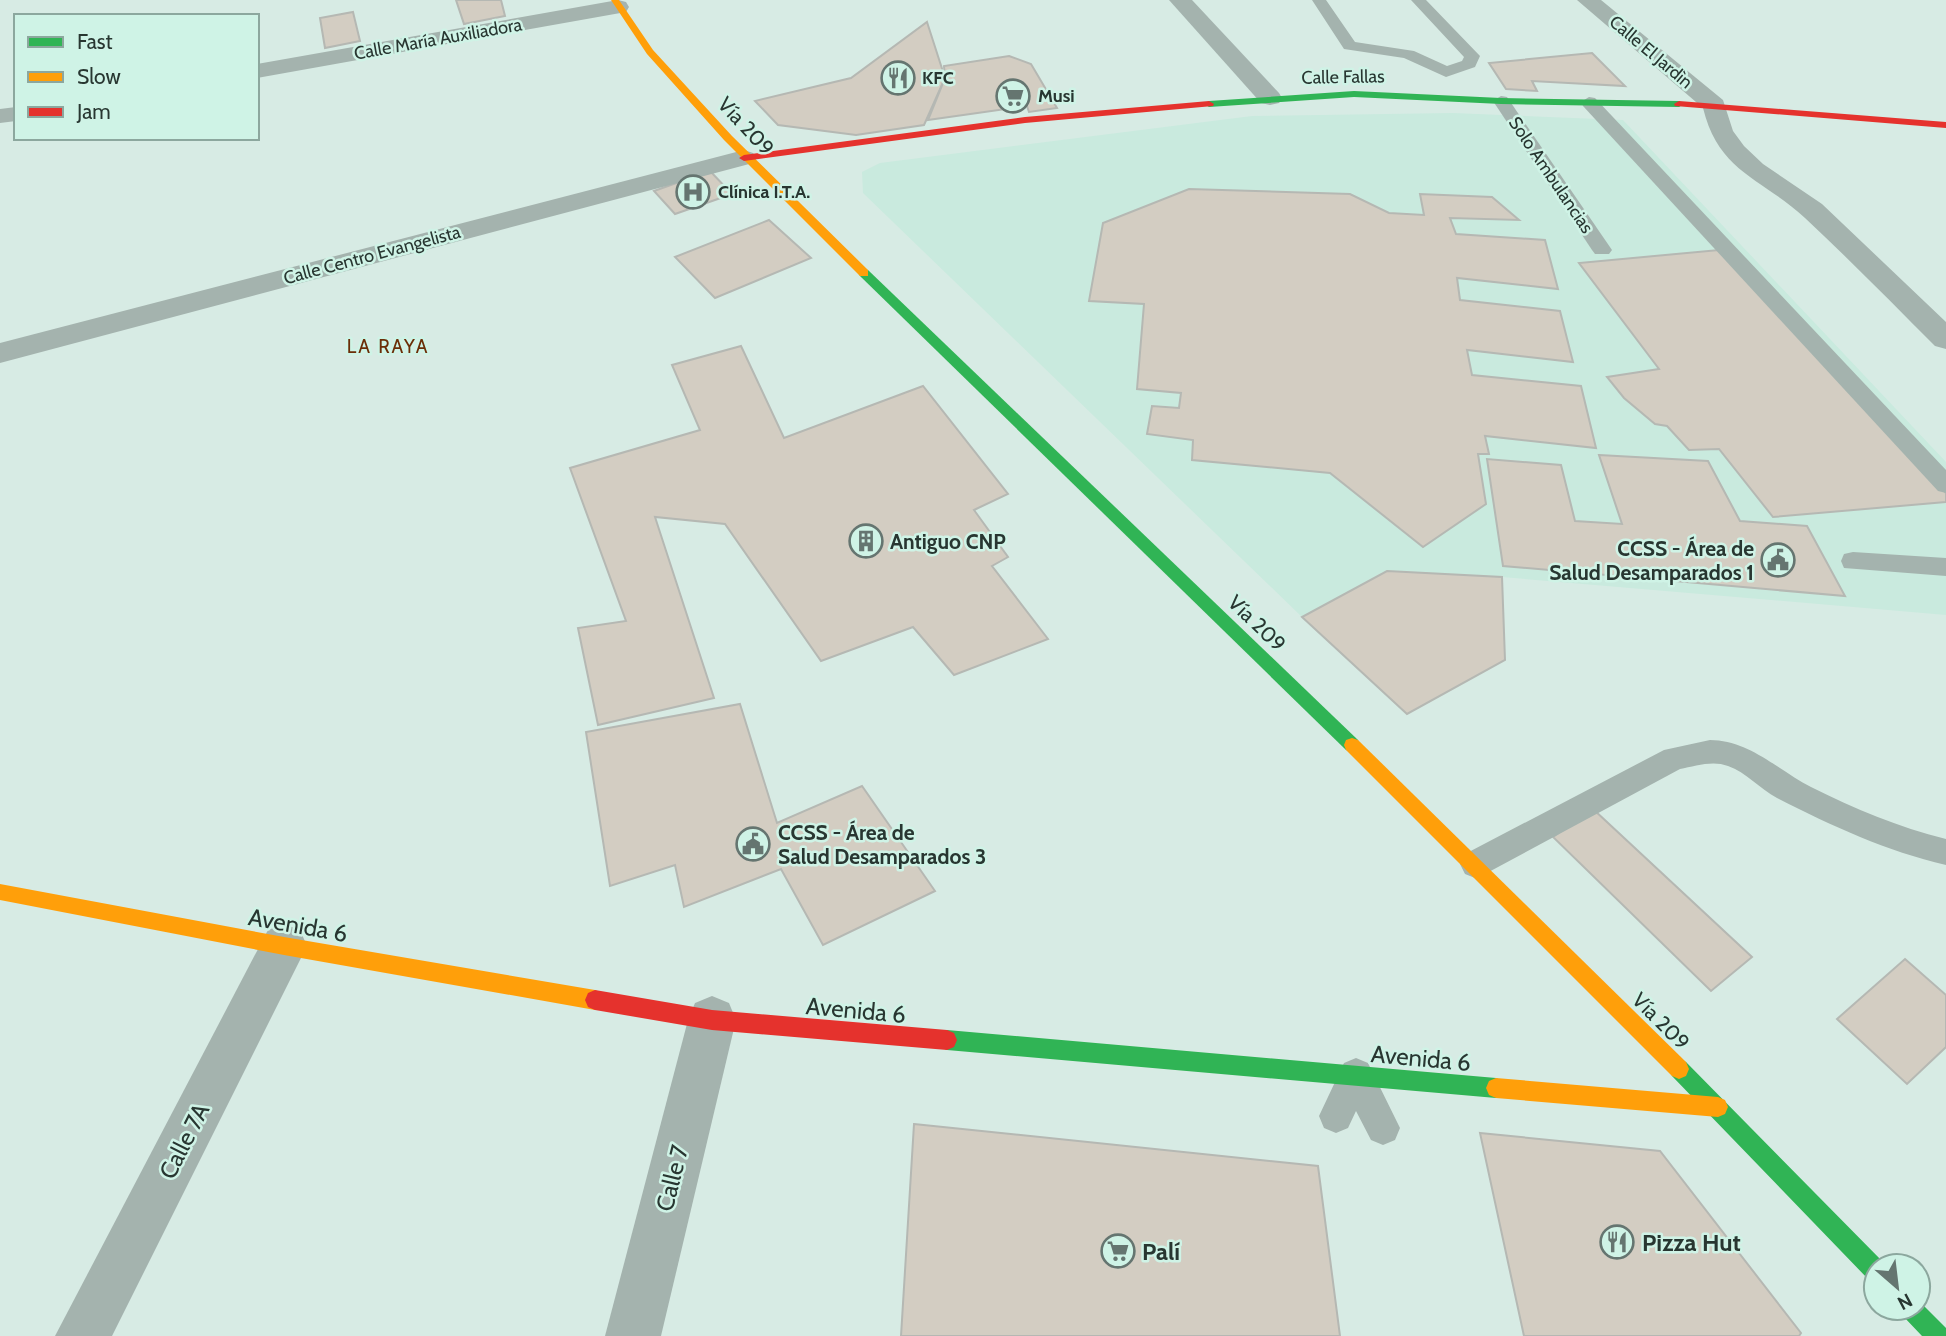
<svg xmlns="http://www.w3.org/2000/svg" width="1946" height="1336" font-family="Cabin,sans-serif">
<rect width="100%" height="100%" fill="#d7ebe4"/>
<path fill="#c9eade" d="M1453 113 1623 120 1946 462V615L1502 577 1387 571 1302 617 863 193 862 172 880 163 1252 116Z"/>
<g fill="#d3cdc2" stroke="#b5b8b3" stroke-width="2">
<path d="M456 0H501L505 16 464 24Z"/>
<path d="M353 12 360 41 325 48 320 18Z"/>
<path d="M927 22 945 78 924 125 856 135 778 125 755 101 851 78Z"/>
<path d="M1592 53 1625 86 1532 81 1537 91 1506 89 1489 63Z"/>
<path d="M1009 56 1031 64 1057 108 1029 112 1027 106 928 120 945 78 944 66Z"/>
<path d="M710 171 732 194 675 214 654 191Z"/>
<path d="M1189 189 1350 194 1389 213 1424 215 1420 194 1492 197 1519 220 1450 218 1456 234 1545 240 1558 289 1457 278 1460 300 1560 311 1573 362 1467 350 1472 375 1581 386 1596 448 1485 436 1489 454H1478L1486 504 1423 547 1330 473 1192 460 1193 440 1147 434 1152 406 1179 408 1181 393 1137 389 1144 304 1089 301 1103 223Z"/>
<path d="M769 220 811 258 715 298 675 257Z"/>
<path d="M1719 250 1946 493V502L1773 517 1719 449 1689 450 1667 426 1655 424 1624 398 1607 377 1659 369 1579 263Z"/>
<path d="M741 346 784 438 923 386 1008 494 974 510 1008 557 992 566 1048 639 954 675 913 627 821 661 725 524 655 517 714 698 598 725 578 628 626 621 570 468 700 430 672 365Z"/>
<path d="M1599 455 1708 461 1740 521 1807 526 1845 596 1503 566 1487 459 1561 465 1575 521 1622 524Z"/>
<path d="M1387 571 1502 577 1505 660 1407 714 1302 617Z"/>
<path d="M740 704 777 823 862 786 935 891 823 945 781 869 684 907 675 865 610 886 586 732Z"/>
<path d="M1593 809 1752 957 1711 991 1553 837Z"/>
<path d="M1905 959 1946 995V1047L1907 1084 1837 1019Z"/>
<path d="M914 1124 1318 1166 1340 1336H901Z"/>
<path d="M1480 1133 1660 1151 1801 1333 1799 1336H1524Z"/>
</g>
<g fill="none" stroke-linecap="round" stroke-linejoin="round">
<g fill="#a4b3ae" fill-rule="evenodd">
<path d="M1312 0H1326L1355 42 1414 51 1447 66 1462 61 1464 57 1411 0H1426L1480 56 1475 67 1446 77 1404 58 1344 49Z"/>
<path d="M1501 96 1507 97 1612 250 1609 254H1595L1592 250 1493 101Z"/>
<path d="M1589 97 1595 98 1946 470V493L1938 491 1583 106 1581 102Z"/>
<path d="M1853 552 1946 558V576L1844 568 1841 561 1844 554Z"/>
<path d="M1710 740C1749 740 1778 770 1811 787 1855 809 1898 827 1946 839V865C1886 851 1832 826 1777 798 1760 789 1746 772 1728 766 1713 760 1695 766 1680 769L1485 874 1475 878 1465 874 1460 864 1465 854 1664 750Z"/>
<path d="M1356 1058 1368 1063 1400 1128 1395 1140 1383 1145 1371 1140 1356 1111 1348 1128 1336 1133 1324 1128 1319 1116 1344 1063Z"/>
</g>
<g fill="#a4b3ae" fill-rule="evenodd">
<path d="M618 0 626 2 629 7 626 12 257 78V64Z"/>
<path d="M1169 0H1192L1279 93 1282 98 1279 103 1270 105 1261 103Z"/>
<path d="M1577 0H1601L1723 100 1733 131 1744 146 1763 164 1822 204 1946 322V349L1935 346C1892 303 1850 260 1805 218 1762 178 1719 173 1703 108Z"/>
<path d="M16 107V121L0 123V109Z"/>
<path d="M744 150 753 153 757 158 753 163 0 363V343Z"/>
<path d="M284 924 300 930 307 946 112 1336H55L268 930Z"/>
<path d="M712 996 729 1003 736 1020 661 1336H605L688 1020 695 1003Z"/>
</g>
<g fill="#30b455" fill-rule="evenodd">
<path d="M1354 91 1501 98 1679 101 1684 104 1679 107 1501 104 1354 97 1209 107 1204 104 1209 101Z"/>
<path d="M864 269 868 270 1358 740 1360 745 1358 750 1352 752 1346 750 860 276 858 273Z"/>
<path d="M947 1030 1496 1078 1503 1081 1506 1088 1503 1095 1496 1098 947 1050 940 1047 937 1040 940 1033Z"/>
<path d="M1679 1059 1686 1062 1884 1263 1885 1266H1876V1282L1868 1279 1672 1076 1669 1069 1672 1062Z"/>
<path d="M1918 1300 1946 1328V1336H1922L1903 1316 1900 1308H1918Z"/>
</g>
<g fill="#ff9f0a" fill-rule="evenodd">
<path d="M611 0H619L653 50 732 136 868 270V276H860L724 140 647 54Z"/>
<path d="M1352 738 1358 740 1686 1062 1689 1069 1686 1076 1679 1079 1672 1076 1346 750 1344 745 1346 740Z"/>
<path d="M0 884 284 937 595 990 602 993 605 1000 602 1007 595 1010 284 955 0 900Z"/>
<path d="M1496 1078 1718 1097 1725 1100 1728 1107 1725 1114 1718 1117 1496 1098 1489 1095 1486 1088 1489 1081Z"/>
</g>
<g fill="#e5322d" fill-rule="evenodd">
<path d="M1209 101 1214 104 1213 106 1025 123 744 161 739 158 744 155 1025 117Z"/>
<path d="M1679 101 1946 122V128L1675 106 1674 104Z"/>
<path d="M595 990 712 1010 947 1030 954 1033 957 1040 954 1047 947 1050 712 1030 595 1010 588 1007 585 1000 588 993Z"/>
</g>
</g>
<defs>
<symbol id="restaurant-ring" viewBox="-11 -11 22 22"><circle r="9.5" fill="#cff3e6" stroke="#657570" stroke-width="1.5"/><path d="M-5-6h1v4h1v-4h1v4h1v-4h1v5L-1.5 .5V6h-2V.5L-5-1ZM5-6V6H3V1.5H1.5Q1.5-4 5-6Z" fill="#657570"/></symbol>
<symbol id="supermarket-ring" viewBox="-11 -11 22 22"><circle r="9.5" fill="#cff3e6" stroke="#657570" stroke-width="1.5"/><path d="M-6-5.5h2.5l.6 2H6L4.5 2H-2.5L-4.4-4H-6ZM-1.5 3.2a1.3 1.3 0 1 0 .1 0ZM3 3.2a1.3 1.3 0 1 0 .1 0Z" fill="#657570"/></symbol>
<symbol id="hospital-ring" viewBox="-11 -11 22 22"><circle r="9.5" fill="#cff3e6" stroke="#657570" stroke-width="1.5"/><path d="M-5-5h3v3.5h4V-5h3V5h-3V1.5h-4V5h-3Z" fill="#657570"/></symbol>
<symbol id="building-ring" viewBox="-11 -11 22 22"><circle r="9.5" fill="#cff3e6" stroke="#657570" stroke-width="1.5"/><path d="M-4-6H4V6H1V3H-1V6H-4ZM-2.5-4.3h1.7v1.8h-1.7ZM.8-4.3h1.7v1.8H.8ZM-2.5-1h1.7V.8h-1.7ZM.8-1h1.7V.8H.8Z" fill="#657570"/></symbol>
<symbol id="civic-ring" viewBox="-11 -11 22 22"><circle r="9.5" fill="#cff3e6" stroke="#657570" stroke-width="1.5"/><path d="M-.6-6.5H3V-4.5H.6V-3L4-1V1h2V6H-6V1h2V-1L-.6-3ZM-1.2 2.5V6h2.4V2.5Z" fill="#657570"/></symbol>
</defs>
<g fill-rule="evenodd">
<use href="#restaurant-ring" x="879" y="59" width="38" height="38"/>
<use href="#supermarket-ring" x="994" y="77" width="38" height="38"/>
<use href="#hospital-ring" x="674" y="173" width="38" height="38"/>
<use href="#building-ring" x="847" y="522" width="38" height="38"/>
<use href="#civic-ring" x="1759" y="541" width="38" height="38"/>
<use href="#civic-ring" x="734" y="825" width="38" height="38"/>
<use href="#restaurant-ring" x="1598" y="1223" width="38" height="38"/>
<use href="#supermarket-ring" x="1099" y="1232" width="38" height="38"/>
</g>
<g text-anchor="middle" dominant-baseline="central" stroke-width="5" stroke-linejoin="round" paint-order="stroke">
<g font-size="18" fill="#283631" stroke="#cff3e6">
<text transform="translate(438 39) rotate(-10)">Calle María Auxiliadora</text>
<text transform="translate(1651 52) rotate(40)">Calle El Jardìn</text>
<text transform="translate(1343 77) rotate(-1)">Calle Fallas</text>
<text transform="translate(1551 175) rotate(56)">Solo Ambulancias</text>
<text transform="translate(372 255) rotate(-15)">Calle Centro Evangelista</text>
</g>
<g font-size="18" font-weight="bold" fill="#283631" stroke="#cff3e6" text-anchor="start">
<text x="922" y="78">KFC</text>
<text x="1038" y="96">Musi</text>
<text x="718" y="192">Clínica I.T.A.</text>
</g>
<g font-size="19" letter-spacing="2" fill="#6b2d07" stroke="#cff3e6">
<text x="388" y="346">LA RAYA</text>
</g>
<g font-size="21" fill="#283631" stroke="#cff3e6">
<text transform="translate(746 126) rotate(47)">Vía 209</text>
<text transform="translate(1257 623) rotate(44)">Vía 209</text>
<text transform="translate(1661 1021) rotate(45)">Vía 209</text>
</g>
<g font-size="21" font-weight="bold" fill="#283631" stroke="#cff3e6" text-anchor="start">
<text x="890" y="541">Antiguo CNP</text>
<text x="1754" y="548" text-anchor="end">CCSS - Área de<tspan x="1754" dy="24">Salud Desamparados 1</tspan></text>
<text x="778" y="832">CCSS - Área de<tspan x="778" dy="24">Salud Desamparados 3</tspan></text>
</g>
<g font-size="24" fill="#283631" stroke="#cff3e6">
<text transform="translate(298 925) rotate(10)">Avenida 6</text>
<text transform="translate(856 1010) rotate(5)">Avenida 6</text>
<text transform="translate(1421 1058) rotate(5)">Avenida 6</text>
<text transform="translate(184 1141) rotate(-63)">Calle 7A</text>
<text transform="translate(672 1178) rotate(-76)">Calle 7</text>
</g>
<g font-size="24" font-weight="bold" fill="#283631" stroke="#cff3e6" text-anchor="start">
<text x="1642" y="1242">Pizza Hut</text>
<text x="1142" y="1251">Palí</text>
</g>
</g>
<rect x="14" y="14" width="245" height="126" fill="#cff3e6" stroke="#8ca79e" stroke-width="2"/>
<rect x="28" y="37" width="35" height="10" fill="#30b455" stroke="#8ca79e" stroke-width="2"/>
<text x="77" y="49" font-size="21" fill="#283631">Fast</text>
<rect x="28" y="72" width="35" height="10" fill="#ff9f0a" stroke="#8ca79e" stroke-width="2"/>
<text x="77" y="84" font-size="21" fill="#283631">Slow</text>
<rect x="28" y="107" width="35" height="10" fill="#e5322d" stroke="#8ca79e" stroke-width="2"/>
<text x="77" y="119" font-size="21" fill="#283631">Jam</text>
<g transform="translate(1897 1287) rotate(152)"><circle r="33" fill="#cff3e6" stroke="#8ca79e" stroke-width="2"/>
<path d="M0-5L12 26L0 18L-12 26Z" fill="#657570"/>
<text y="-10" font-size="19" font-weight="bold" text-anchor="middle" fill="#283631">N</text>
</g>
</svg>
